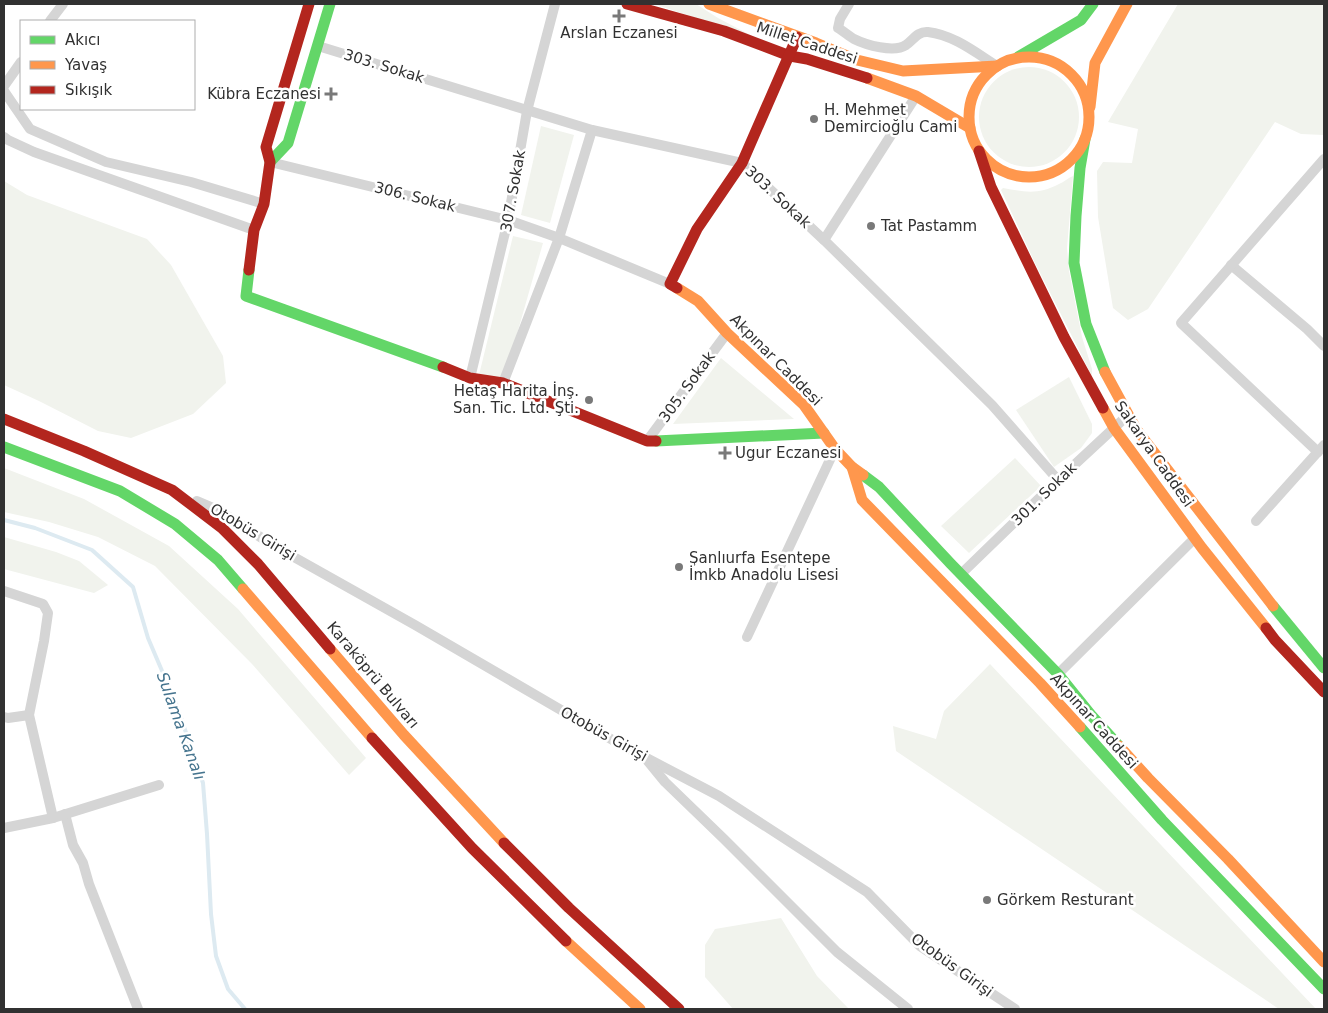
<svg xmlns="http://www.w3.org/2000/svg" width="1328" height="1013" font-family="'DejaVu Sans',sans-serif">
<rect width="100%" height="100%" fill="#fff"/>
<g fill="#f1f3ed">
<path d="M654 4H696L718 18 756 38Z"/>
<path d="M1178 4H1324V135L1301 134 1275 122 1148 309 1128 320 1113 308 1098 217 1097 171 1103 162 1132 163 1138 129 1108 122Z"/>
<circle cx="1029" cy="117" r="50"/>
<path d="M541 126 574 135 550 223 521 215Z"/>
<path d="M1073 176 1067 248 1069 271 1082 337 1092 369V376L1035 263 1001 190 1003 188C1025 192 1038 195 1059 184 1064 182 1068 178 1073 176Z"/>
<path d="M4 181 27 195 147 239 171 265 223 356 226 383 193 414 131 438 98 431 39 401 4 385Z"/>
<path d="M513 236 543 243 503 383 479 375Z"/>
<path d="M721 358 794 419 673 424Z"/>
<path d="M1069 377 1092 424V433L1081 448 1054 467 1016 410Z"/>
<path d="M1015 458 1041 486 969 553 941 526Z"/>
<path d="M4 468 84 499 169 546 238 609 366 758 349 775 252 664 155 566 98 537 49 522 4 512Z"/>
<path d="M4 537 56 552 79 561 108 585 94 593 4 569Z"/>
<path d="M990 664 1316 1009H1279L896 751 893 726 936 739 944 711Z"/>
<path d="M781 918 817 976 849 1009H733L705 977V945L715 929Z"/>
</g>
<g fill="none" stroke-linecap="round" stroke-linejoin="round">
<path stroke="#ddeaf1" stroke-width="4" d="M4 520 35 528 92 550 133 587 148 638 177 706 203 783 207 834 211 914 216 956 228 989 245 1009"/>
<g stroke="#d5d5d5" stroke-width="10">
<path d="M849 4 840 19 838 28C843 31 849 36 854 39 866 45 894 53 906 45 913 40 918 31 928 32 954 35 976 53 997 66"/>
<path d="M50 21 63 4"/>
<path d="M318 46 592 130 742 163 824 240 992 405 1058 480"/>
<path d="M4 86 21 62"/>
<path d="M4 91 30 129 106 162 191 182 264 204"/>
<path d="M4 137 8 140 34 152 254 230"/>
<path d="M270 162 508 220 559 238 670 284"/>
<path d="M824 240 916 96"/>
<path d="M1231 265 1307 329 1324 346"/>
<path d="M470 378 508 220 527 111 555 4"/>
<path d="M503 383 559 238 592 130"/>
<path d="M647 441 727 333"/>
<path d="M1318 452 1181 323 1324 159"/>
<path d="M197 501 218 510 276 547 415 625 616 742 719 796 867 892 920 946 1015 1009"/>
<path d="M1256 521 1324 445"/>
<path d="M961 574 1058 480 1128 415"/>
<path d="M4 591 43 604 48 613 44 641 29 715 53 818"/>
<path d="M747 637 835 449"/>
<path d="M1058 674 1195 538"/>
<path d="M4 717 8 718 29 715"/>
<path d="M647 760 665 782 724 839 837 952 908 1009"/>
<path d="M65 814 73 845 83 863 89 884 138 1009"/>
<path d="M4 828 53 818 159 785"/>
</g>
<g stroke="#63d668" stroke-width="11">
<path d="M1018 57 1081 20 1093 4"/>
<path d="M1085 139 1080 168 1076 216 1074 263 1086 324 1105 372"/>
<path d="M270 162 288 143 330 4"/>
<path d="M249 270 246 296 443 367"/>
<path d="M656 441 824 433"/>
<path d="M4 447 120 491 175 524 218 560 243 589"/>
<path d="M863 475 879 487 951 564 1058 674 1091 715 1119 746"/>
<path d="M1273 606 1324 668"/>
<path d="M1080 727 1162 820 1324 989"/>
</g>
<g stroke="#ff974d" stroke-width="11">
<path d="M709 4 816 43 857 60 903 71 997 66"/>
<circle cx="1029" cy="117" r="60"/>
<path d="M867 78 916 96 970 128"/>
<path d="M1090 107 1095 63 1127 4"/>
<path d="M677 288 698 301 727 333 804 405 835 449 852 467 863 475"/>
<path d="M1105 372 1136 429 1273 606"/>
<path d="M1103 408 1114 428 1202 548 1266 628"/>
<path d="M852 467 862 500 1040 683 1080 727"/>
<path d="M243 589 372 738"/>
<path d="M330 649 404 735 504 843"/>
<path d="M1119 746 1148 778 1228 859 1324 962"/>
<path d="M566 941 640 1009"/>
</g>
<g stroke="#b3261e" stroke-width="11">
<path d="M627 4 724 31 790 56 807 59 867 78"/>
<path d="M979 151 991 187 1064 337 1103 408"/>
<path d="M249 270 254 230 264 204 270 162 266 147 309 4"/>
<path d="M677 288 670 284 697 229 742 163 797 37"/>
<path d="M443 367 470 378 503 383 647 441H656"/>
<path d="M4 419 84 451 172 490 222 528 258 564 330 649"/>
<path d="M1266 628 1275 640 1324 692"/>
<path d="M372 738 472 848 566 941"/>
<path d="M504 843 569 908 679 1009"/>
</g>
</g>
<g fill="#797979" stroke="#fff" stroke-width="2">
<path d="M616.5 8.5h5v5h5v5h-5v5h-5v-5h-5v-5h5z"/>
<path d="M328.5 86.5h5v5h5v5h-5v5h-5v-5h-5v-5h5z"/>
<circle cx="814" cy="119" r="5"/>
<circle cx="871" cy="226" r="5"/>
<circle cx="589" cy="400" r="5"/>
<path d="M722.5 445.5h5v5h5v5h-5v5h-5v-5h-5v-5h5z"/>
<circle cx="679" cy="567" r="5"/>
<circle cx="987" cy="900" r="5"/>
</g>
<g text-anchor="middle" dominant-baseline="central" stroke-width="5" stroke-linejoin="round" paint-order="stroke">
<g font-size="15" fill="#313131" stroke="#fff" text-anchor="start">
<text x="619" y="33" text-anchor="middle">Arslan Eczanesi</text>
<text x="321" y="94" text-anchor="end">Kübra Eczanesi</text>
<text x="824" y="110">H. Mehmet<tspan x="824" dy="17">Demircioğlu Cami</tspan></text>
<text x="881" y="226">Tat Pastamm</text>
<text x="579" y="391" text-anchor="end">Hetaş Harita İnş.<tspan x="579" dy="17">San. Tic. Ltd. Şti.</tspan></text>
<text x="735" y="453">Ugur Eczanesi</text>
<text x="689" y="558">Şanlıurfa Esentepe<tspan x="689" dy="17">İmkb Anadolu Lisesi</tspan></text>
<text x="997" y="900">Görkem Resturant</text>
</g>
<g font-size="15" fill="#313131" stroke="#fff">
<text transform="translate(807 43) rotate(18)">Millet Caddesi</text>
<text transform="translate(384 66) rotate(17)">303. Sokak</text>
<text transform="translate(513 191) rotate(-80)">307. Sokak</text>
<text transform="translate(415 197) rotate(14)">306. Sokak</text>
<text transform="translate(778 197) rotate(43)">303. Sokak</text>
<text transform="translate(776 360) rotate(45)">Akpınar Caddesi</text>
<text transform="translate(687 387) rotate(-54)">305. Sokak</text>
<text transform="translate(1154 454) rotate(55)">Sakarya Caddesi</text>
<text transform="translate(1044 494) rotate(-44)">301. Sokak</text>
<text transform="translate(253 532) rotate(31)">Otobüs Girişi</text>
<text transform="translate(373 675) rotate(50)">Karaköprü Bulvarı</text>
<text transform="translate(1094 721) rotate(48)">Akpınar Caddesi</text>
<text transform="translate(604 734) rotate(29)">Otobüs Girişi</text>
<text transform="translate(952 965) rotate(36)">Otobüs Girişi</text>
</g>
<g font-size="16" font-style="italic" fill="#45748e" stroke="#fff">
<text transform="translate(181 726) rotate(70)">Sulama Kanalı</text>
</g>
</g>
<rect width="1328" height="1013" fill="none" stroke="#313131" stroke-width="10"/>
<rect x="20" y="20" width="175" height="90" fill="#ffffff" stroke="#adadad"/>
<rect x="30" y="36" width="25" height="8" fill="#63d668" stroke="#adadad"/>
<text x="65" y="45" font-size="15" fill="#313131">Akıcı</text>
<rect x="30" y="61" width="25" height="8" fill="#ff974d" stroke="#adadad"/>
<text x="65" y="70" font-size="15" fill="#313131">Yavaş</text>
<rect x="30" y="86" width="25" height="8" fill="#b3261e" stroke="#adadad"/>
<text x="65" y="95" font-size="15" fill="#313131">Sıkışık</text>
</svg>
